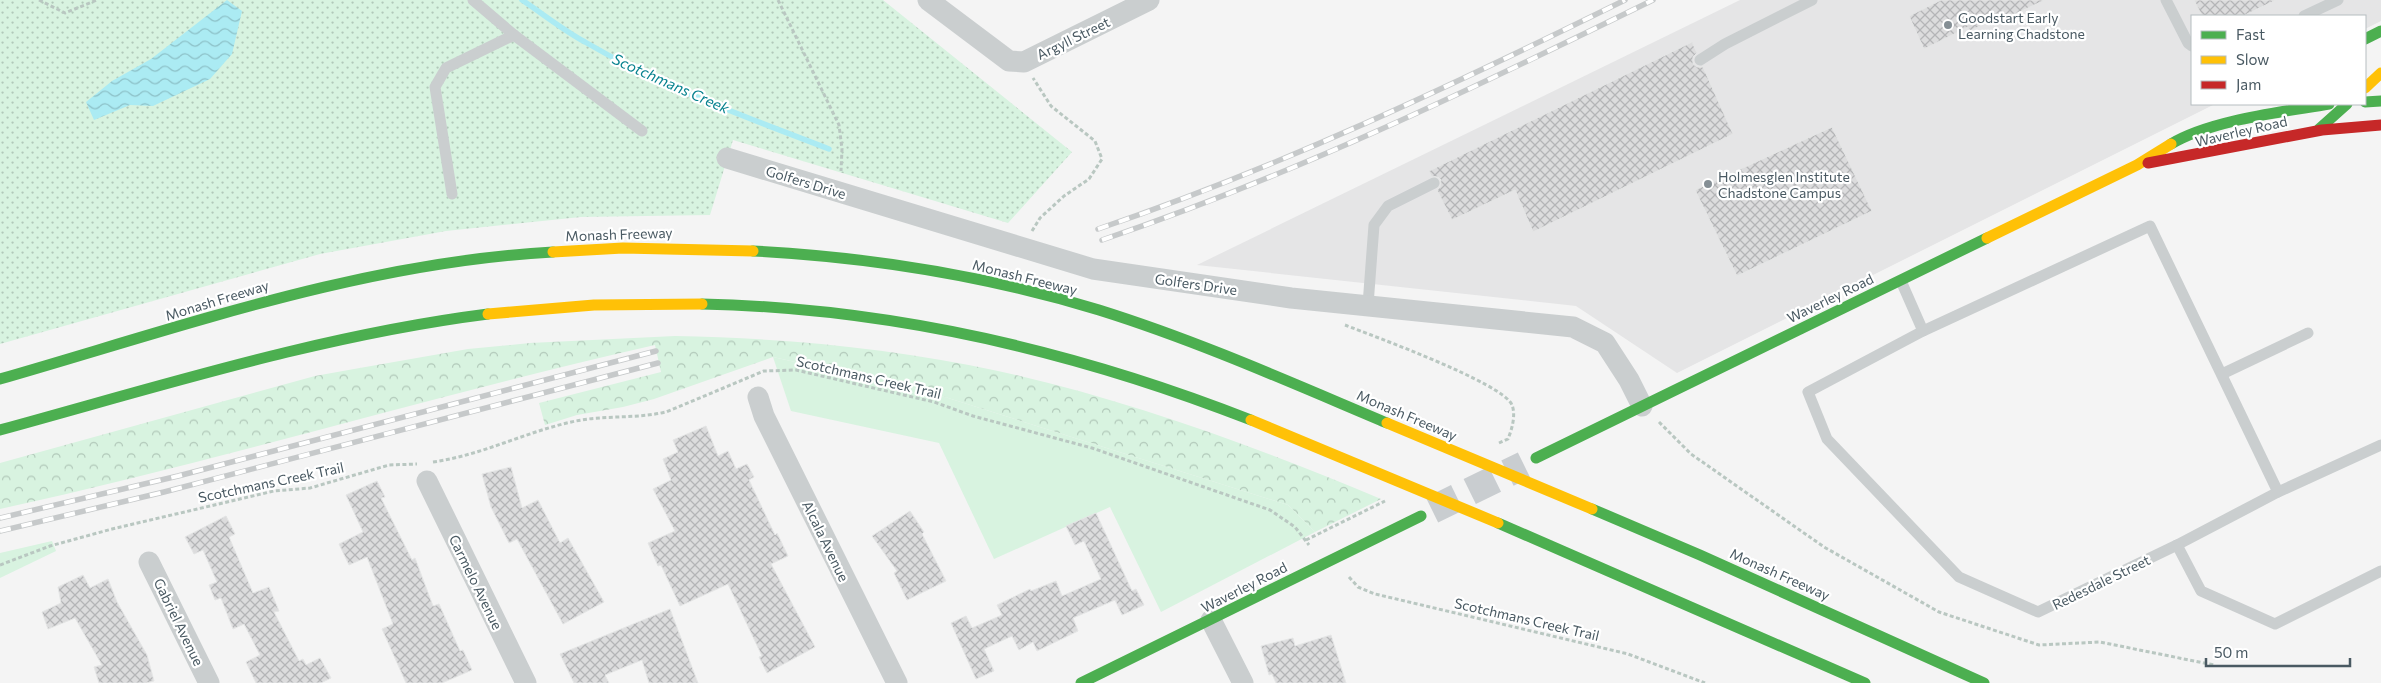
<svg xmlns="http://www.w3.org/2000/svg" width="2381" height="683" font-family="Commissioner,sans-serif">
<defs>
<pattern id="grass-dots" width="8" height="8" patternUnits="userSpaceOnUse" patternTransform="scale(1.25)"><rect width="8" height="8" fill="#d8f3e0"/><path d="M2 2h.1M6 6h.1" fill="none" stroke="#b1c8b9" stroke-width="1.8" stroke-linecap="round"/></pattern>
<pattern id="forest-crowns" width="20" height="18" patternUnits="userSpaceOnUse" patternTransform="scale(1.25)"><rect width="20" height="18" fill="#d8f3e0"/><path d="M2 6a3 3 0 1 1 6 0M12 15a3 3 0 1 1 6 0" fill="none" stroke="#b1c8b9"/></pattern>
<pattern id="water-waves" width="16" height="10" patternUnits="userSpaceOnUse" patternTransform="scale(1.25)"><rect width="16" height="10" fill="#abebf3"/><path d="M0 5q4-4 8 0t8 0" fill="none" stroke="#8dc1c8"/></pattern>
<pattern id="building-cross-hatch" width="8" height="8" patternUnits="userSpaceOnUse" patternTransform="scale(1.25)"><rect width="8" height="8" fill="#dcdcdd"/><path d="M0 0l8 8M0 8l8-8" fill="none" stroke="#b4b5b7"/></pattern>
</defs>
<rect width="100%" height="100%" fill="#f4f4f4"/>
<path fill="#e5e5e6" d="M1740 0H2381V21L2365 29V16H2192V104H2215L1677 373 1576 306 1197 265Z"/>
<path fill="url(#grass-dots)" d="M0 0H883L1072 152 1008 223 733 140 710 215 581 217 446 231 320 254 0 344Z"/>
<path fill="url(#forest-crowns)" d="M675 336C784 338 892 348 998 371 1129 400 1257 447 1381 499L1315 532 1288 505 929 392 773 357 654 399 623 407 577 415 545 425 539 403 661 372 655 345C435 395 220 461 0 509V463L315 376 354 369 468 349 530 343Z"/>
<g fill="#d8f3e0">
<path d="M773 357 929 392 1288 505 1315 532 1161 612 1110 507 994 559 939 443 791 411Z"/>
<path d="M52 541 56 551 0 578V553Z"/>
</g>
<path fill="url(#water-waves)" d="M227 0 242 11 232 54 210 79 153 106 130 105 94 120 86 102 112 81 151 59Z"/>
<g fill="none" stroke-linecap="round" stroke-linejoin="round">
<path stroke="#abebf3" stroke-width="5.5" d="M522 0C543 14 563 30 585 42 662 87 746 117 829 149"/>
</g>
<g fill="url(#building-cross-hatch)" stroke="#e5e6e6">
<path d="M1941 0H2045L1998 22 1996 18 1970 31 1968 27 1924 49 1909 16Z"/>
<path d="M2194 0H2276L2243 16H2202Z"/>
<path d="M1692 42 1697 53 1693 57V64L1697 67H1703L1733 134 1533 232 1515 190 1452 220 1437 190 1440 187 1441 180 1438 177 1431 176 1429 171Z"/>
<path d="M1832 127 1872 211 1737 276 1695 190Z"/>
<path d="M706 426 718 456 728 451 736 469 747 464 754 477 749 480 775 535 777 533 788 556 771 564 815 647 767 673 759 657 762 656 728 584 680 606 661 565 658 566 648 543 675 531 653 489 671 480 663 459 678 452 673 440Z"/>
<path d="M511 467 522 508 538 500 560 543 568 538 604 602 563 624 517 539 509 543 491 507 482 474Z"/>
<path d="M377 481 385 497 381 498 412 560 415 558 433 606 439 604 460 651 463 650 472 670 442 683H406L382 629 393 624 367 557 349 565 339 544 363 532 346 495Z"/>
<path d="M910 511 924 532 922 534 946 581 907 600 894 573 897 571 872 536Z"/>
<path d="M1096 513 1132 591 1136 589 1144 605 1122 615 1115 600 1073 618 1078 631 1037 651 1033 642 1019 650 1012 636 984 649 994 671 976 679 951 623 966 616 972 628 1002 615 997 605 1030 589 1031 591 1056 581 1062 596 1101 579 1084 541 1075 545 1066 526Z"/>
<path d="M226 516 235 534 229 537 253 593 269 587 279 611 274 612 299 661 303 659 306 665 320 658 331 678 321 683H256L246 662 260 655 244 624 233 629 221 598 215 600 209 585 217 582 203 550 194 554 185 537Z"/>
<path d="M83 575 90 588 108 579 117 602 147 655 154 681 146 683H99L94 667 102 665 75 618 48 629 42 612 61 603 58 587Z"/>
<path d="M670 609 698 683H649L642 660 605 675 609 683H574L560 654Z"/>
<path d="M1331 635 1346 683H1276L1272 674 1269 675 1261 646 1293 638 1295 646Z"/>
</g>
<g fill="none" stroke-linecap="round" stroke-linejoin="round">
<path stroke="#c9cdd0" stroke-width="28" stroke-dasharray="28 14" stroke-linecap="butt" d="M1432 510 1524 465"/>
<g stroke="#b9c7c1" stroke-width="3" stroke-dasharray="4 2.5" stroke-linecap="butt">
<path d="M39 0 65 13 97 0"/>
<path d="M778 0 839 125 842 149 841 171"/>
<path d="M1032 231 1040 218 1064 196 1089 179 1102 159 1095 141 1051 106 1033 78"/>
<path d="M1345 325C1373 336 1503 383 1512 405 1516 415 1512 429 1508 439L1499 443"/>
<path d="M1659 422 1691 454 1824 547 1939 612 2039 645 2100 642 2214 665"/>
<path d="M433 462C483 455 527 431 576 421 605 415 636 419 666 412L764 371 796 370 934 402 973 416 1092 448 1270 510 1295 527 1309 545"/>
<path d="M1306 540 1385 501"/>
<path d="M0 565 50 546 112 529 274 491 310 488 389 465 417 464"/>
<path d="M1349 577 1358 587 1375 594 1628 654 1705 683"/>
</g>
<g stroke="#cacecf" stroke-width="11">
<path d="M473 0 514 35 642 131"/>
<path d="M2166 0 2188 43 2192 46"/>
<path d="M2304 16 2338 0"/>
<path d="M1700 60 1725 44 1812 0"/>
<path d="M452 194 435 87 446 68 514 35"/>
<path d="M2150 226 2278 492 2177 545 2038 612 1959 577 1827 439 1808 392 1923 331Z"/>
<path d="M1901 281 1923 331"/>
<path d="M1368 305 1374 225 1388 206 1434 183"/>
<path d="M2222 374 2308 333"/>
<path d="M2278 492 2381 445"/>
<path d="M2177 545 2201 591 2275 624 2381 571"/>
</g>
<g stroke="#cacecf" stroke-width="21">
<path d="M928 0 1009 61 1024 62 1149 0"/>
<path d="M727 158 1093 269 1291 298 1573 327 1605 343 1629 380 1642 406"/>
<path d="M758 397 764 416 897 683"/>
<path d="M427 481 526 683"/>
<path d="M149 562 209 683"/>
<path d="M1211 620 1243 683"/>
</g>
<g stroke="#4caf50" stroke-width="11">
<path d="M2365 39 2381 31"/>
<path d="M2365 102 2381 101"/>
<path d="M2319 129 2347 104"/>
<path d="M2171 144C2211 120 2283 112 2329 104"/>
<path d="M753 251C870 257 987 276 1099 310 1198 341 1292 383 1387 423"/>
<path d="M702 304C891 308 1075 351 1251 420"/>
<path d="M0 379C181 327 364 262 553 252"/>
<path d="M0 430C161 386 322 335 488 314"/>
<path d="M1536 458 1987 238"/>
<path d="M1592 509 1700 555 1984 683"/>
<path d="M1498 523 1865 683"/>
<path d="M1081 683 1421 516"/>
</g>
<g stroke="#ffc107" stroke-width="11">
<path d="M2365 88 2381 73"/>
<path d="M1987 238 2137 165 2171 144"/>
<path d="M553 252 623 248 753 251"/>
<path d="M488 314 594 305 702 304"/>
<path d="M1251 420 1498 523"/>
<path d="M1387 423 1592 509"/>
</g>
<path stroke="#c62828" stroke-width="11" d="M2148 163 2322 130 2381 125"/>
<defs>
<g id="rail">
<path d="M1098 229C1281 167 1453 85 1625 0"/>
<path d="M1102 240C1294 175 1472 89 1653 0"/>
<path d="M0 518 178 476 656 351"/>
<path d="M0 531 164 492 658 363"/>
</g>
</defs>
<use href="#rail" stroke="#c6c9ca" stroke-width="5.5"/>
<use href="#rail" stroke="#fff" stroke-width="4" stroke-dasharray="11" stroke-linecap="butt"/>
</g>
<g fill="#858f95" stroke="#fff" stroke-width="2">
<circle cx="1948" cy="25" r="5"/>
<circle cx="1708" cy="184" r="5"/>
</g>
<g text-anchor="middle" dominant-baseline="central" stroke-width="4.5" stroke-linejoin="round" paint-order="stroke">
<g font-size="14" fill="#495962" stroke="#fff" text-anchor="start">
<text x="1958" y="17">Goodstart Early<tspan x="1958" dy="16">Learning Chadstone</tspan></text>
<text x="1718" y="176">Holmesglen Institute<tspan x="1718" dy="16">Chadstone Campus</tspan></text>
</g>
<g font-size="14" fill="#495962" stroke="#fff">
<text transform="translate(1073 38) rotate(-26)">Argyll Street</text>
<text transform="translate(2241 131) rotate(-13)">Waverley Road</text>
<text transform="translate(806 182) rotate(17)">Golfers Drive</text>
<text transform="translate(619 234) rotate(-2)">Monash Freeway</text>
<text transform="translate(1025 277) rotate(14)">Monash Freeway</text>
<text transform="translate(1196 284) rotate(8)">Golfers Drive</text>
<text transform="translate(1830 298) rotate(-26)">Waverley Road</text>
<text transform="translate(217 300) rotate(-17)">Monash Freeway</text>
<text transform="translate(869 377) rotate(13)">Scotchmans Creek Trail</text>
<text transform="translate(1407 415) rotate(23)">Monash Freeway</text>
<text transform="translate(271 482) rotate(-12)">Scotchmans Creek Trail</text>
<text transform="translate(826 541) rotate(64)">Alcala Avenue</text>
<text transform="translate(1780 574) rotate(24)">Monash Freeway</text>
<text transform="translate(476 582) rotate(64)">Carmelo Avenue</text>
<text transform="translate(2101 582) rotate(-26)">Redesdale Street</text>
<text transform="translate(1244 587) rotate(-27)">Waverley Road</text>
<text transform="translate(1527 619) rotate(13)">Scotchmans Creek Trail</text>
<text transform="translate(179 622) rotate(64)">Gabriel Avenue</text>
</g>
<g font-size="15" font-style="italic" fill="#07828f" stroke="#fff">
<text transform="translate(671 83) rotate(24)">Scotchmans Creek</text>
</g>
</g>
<rect x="2191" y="15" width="175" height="90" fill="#ffffff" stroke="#b6bdc0"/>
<rect x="2201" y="31" width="25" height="8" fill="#4caf50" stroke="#b6bdc0"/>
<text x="2236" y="40" font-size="15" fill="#495962">Fast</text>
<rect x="2201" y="56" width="25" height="8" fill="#ffc107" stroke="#b6bdc0"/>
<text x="2236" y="65" font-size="15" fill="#495962">Slow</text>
<rect x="2201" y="81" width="25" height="8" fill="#c62828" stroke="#b6bdc0"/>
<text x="2236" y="90" font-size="15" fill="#495962">Jam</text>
<path d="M2206 658v8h144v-8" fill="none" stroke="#495962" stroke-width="2.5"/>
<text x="2214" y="658" font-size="15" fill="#495962" stroke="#ffffff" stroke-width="4" paint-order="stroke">50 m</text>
</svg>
